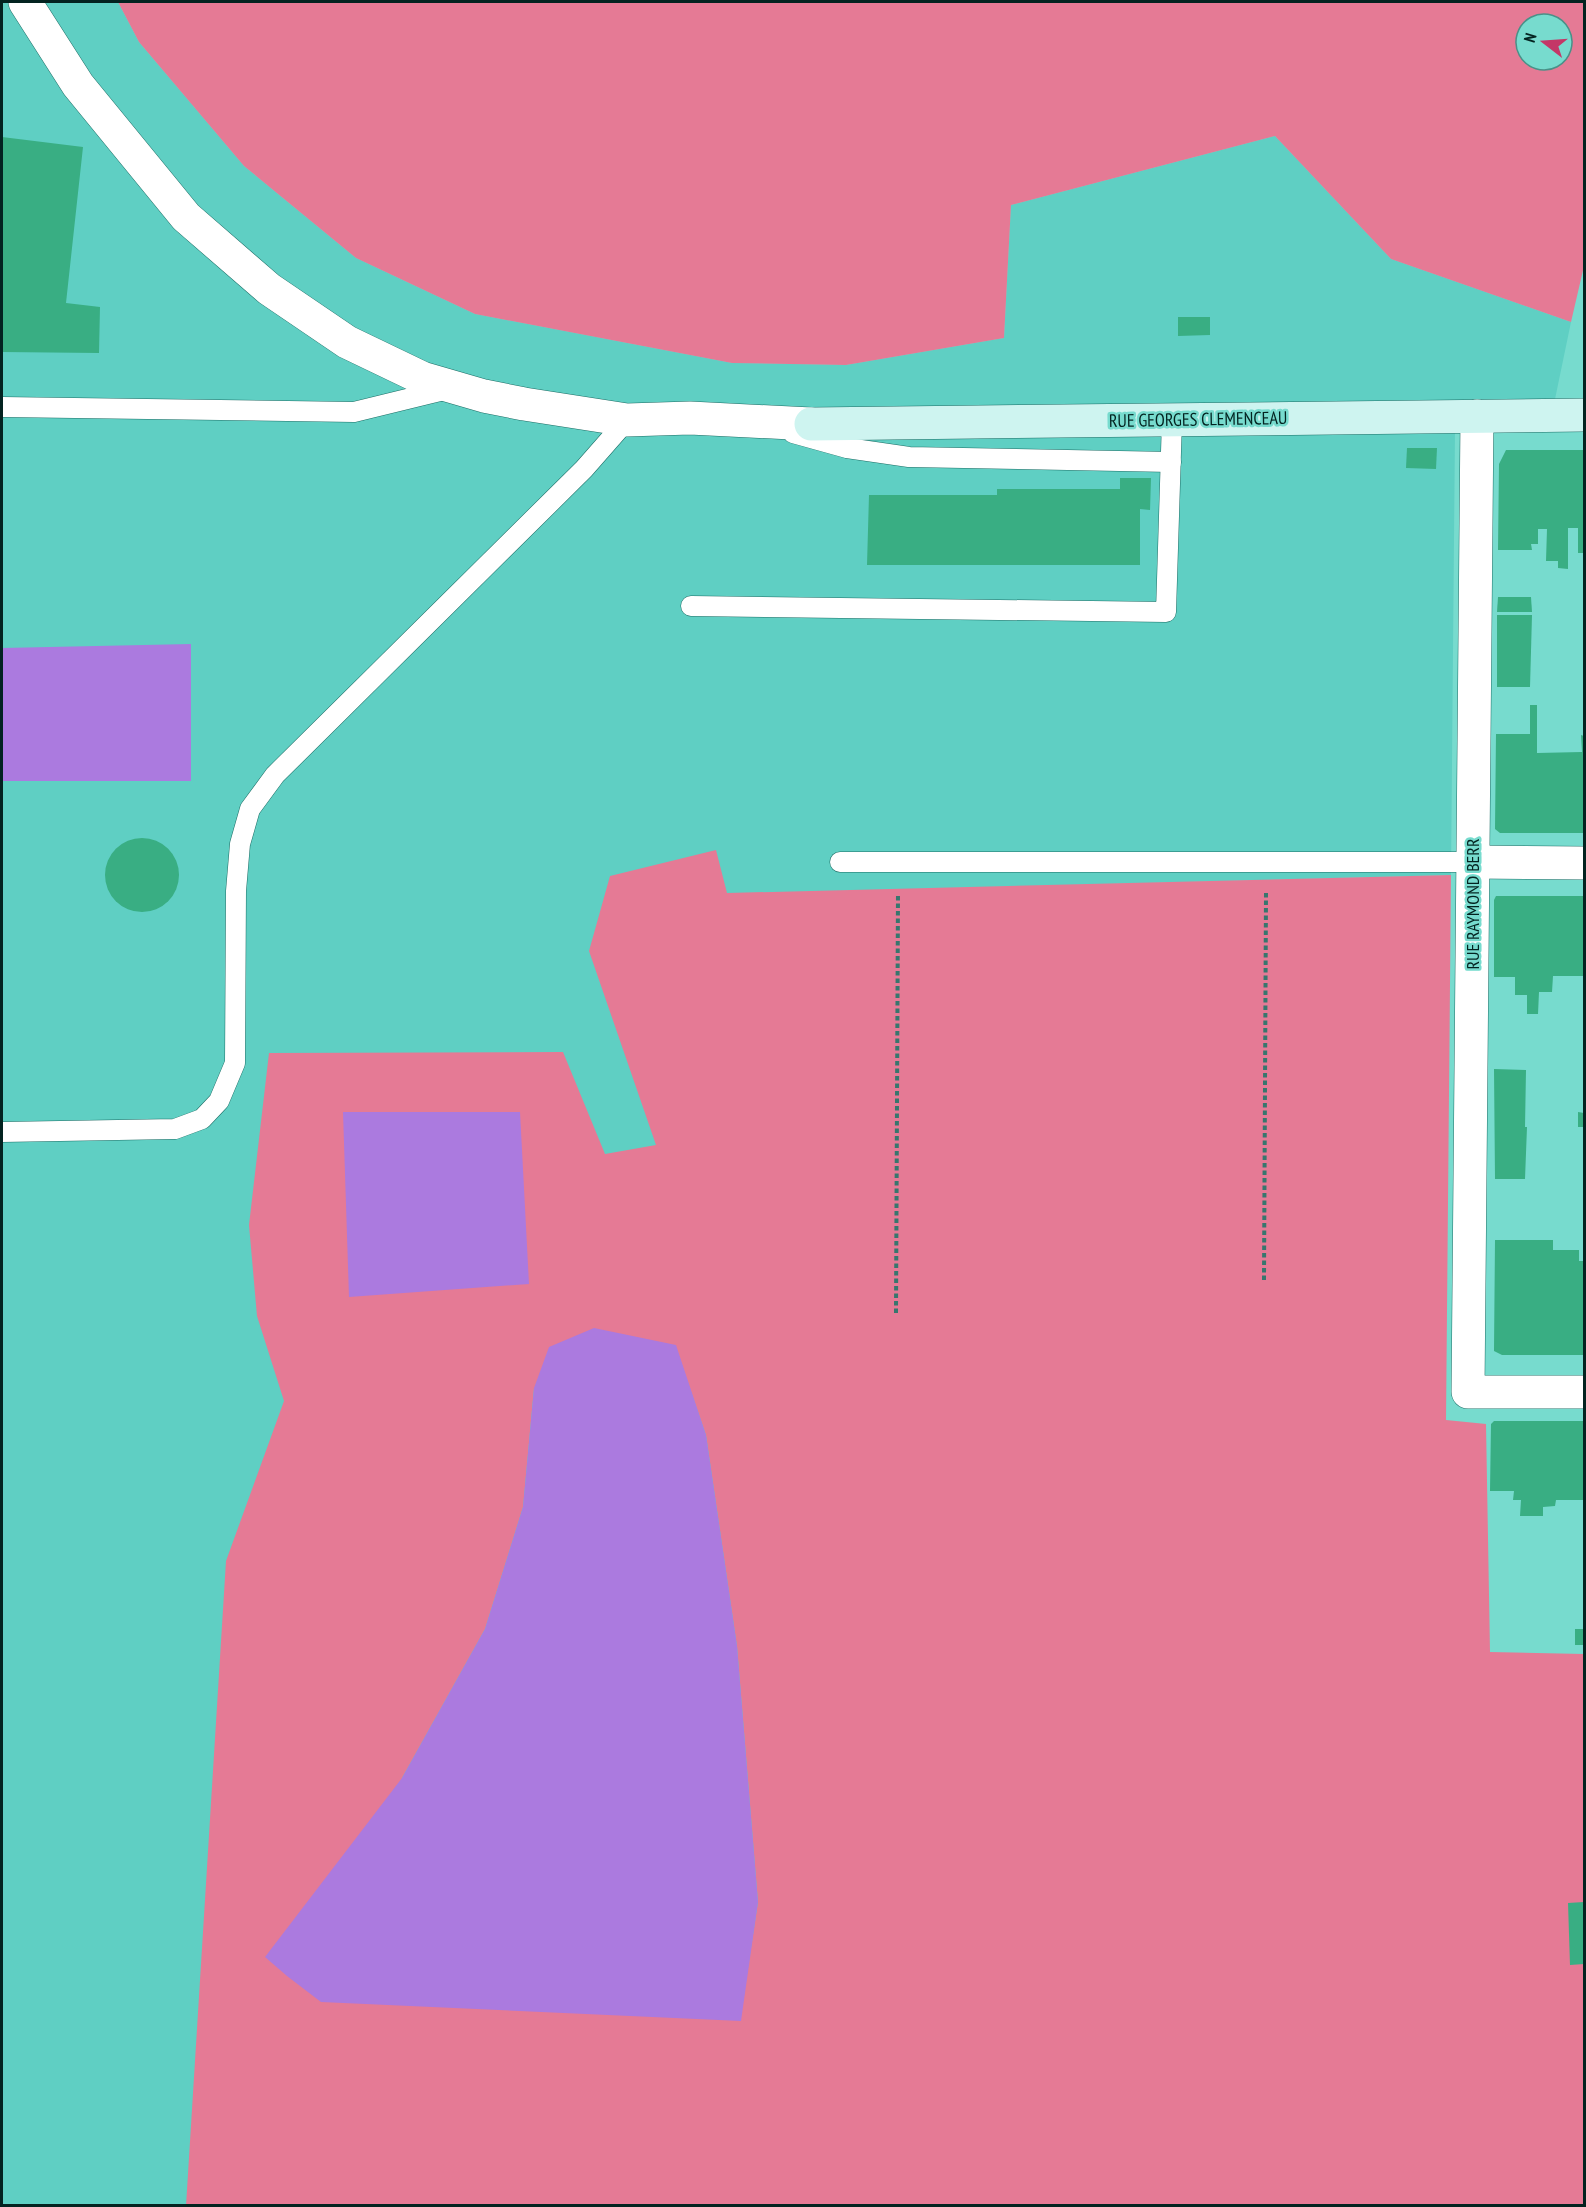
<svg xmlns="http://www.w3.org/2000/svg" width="1586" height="2207" font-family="'PT Sans Narrow',sans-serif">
<rect width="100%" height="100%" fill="#77dbce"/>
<path fill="#5fcfc3" d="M2 2H118L139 42 244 166 356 258 475 314 732 363 846 365 1004 338 1011 205 1275 136 1391 259 1571 322 1549 428H1455L1451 875 727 894 908 2205 2 2206Z"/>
<g fill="#e57a95" fill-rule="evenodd">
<path d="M118 2H1584V266L1571 322 1391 259 1275 136 1011 205 1004 338 846 365 732 363 475 314 356 258 244 166 139 42ZM1526 24H1562V60H1526Z"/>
<path d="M716 850 727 893 1451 875 1446 1420 1486 1424 1490 1652 1584 1654V2205L186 2206 226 1561 284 1401 257 1316 249 1225 269 1053 563 1052 605 1154 656 1145 589 951 610 876ZM675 1345 706 1435 737 1646 758 1902 740 2021 402 1778 485 1629 523 1507 534 1388Z"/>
</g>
<g fill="#ab7adf">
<path d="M191 644V781H3L2 648Z"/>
<path d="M343 1112H520L529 1284 349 1297Z"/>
<path d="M594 1328 676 1345 706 1435 737 1646 758 1902 741 2021 321 2002 287 1976 265 1957 402 1778 485 1629 523 1507 534 1388 549 1347Z"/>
</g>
<g fill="#39ae83">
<path d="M2 137 83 147 66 303 100 307 99 353 2 352Z"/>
<path d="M1178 317H1210V335L1178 336Z"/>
<path d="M1407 448H1437L1436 469 1406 468Z"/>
<path d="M1506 450H1584V553H1578V528H1568V569L1558 568V561H1546L1547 529H1538V544H1531L1532 550H1498L1499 464Z"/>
<path d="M1120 478H1151L1150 510 1140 509V565H867L869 495H997V489H1120Z"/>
<path d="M1498 597H1531L1532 612H1497Z"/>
<path d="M1497 615H1532L1530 687H1497Z"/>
<path d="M1530 705H1537V753L1582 752 1581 735 1584 736V833H1500L1495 829 1496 734H1530Z"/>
<circle cx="142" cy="875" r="37"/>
<path d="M1496 896H1584V976H1553L1552 992H1539L1538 1014H1527V995H1515V977H1494V900Z"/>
<path d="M1494 1069 1526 1070 1525 1127H1527L1525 1179H1495Z"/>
<path d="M1578 1112 1584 1113V1127H1578Z"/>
<path d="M1495 1240H1553V1250H1579V1261H1584V1355H1502L1494 1351Z"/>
<path d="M1494 1421H1584V1500H1556L1555 1506 1543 1507V1516H1520L1521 1500H1513L1514 1491H1490L1491 1424Z"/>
<rect x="1575" y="1629" width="9" height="16"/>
<path d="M1584 1902V1964L1570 1965 1568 1903Z"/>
</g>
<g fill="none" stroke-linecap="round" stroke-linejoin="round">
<defs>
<g id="lane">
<path d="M2 407 354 412 448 389"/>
<path d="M793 433 847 448 909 457 1171 462"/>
<path d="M691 606 1166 612 1172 420"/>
<path d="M840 862H1472"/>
<path d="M2 1132 175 1129 202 1119 219 1101 235 1063 236 891 240 844 250 809 275 775 584 469 627 420"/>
</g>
<g id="street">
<path d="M25 2 78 85 186 217 269 289 347 342 422 378 484 396 524 404 627 420 690 418 811 424"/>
<path d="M1477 416 1468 1392H1584"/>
<path d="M1472 862 1584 863"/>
</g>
<path id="secondary" d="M811 424 1584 415"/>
</defs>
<use href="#lane" stroke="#1d6e66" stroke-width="21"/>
<use href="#street" stroke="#1d6e66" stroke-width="34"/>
<use href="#secondary" stroke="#1d6e66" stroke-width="34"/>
<g stroke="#37766e" stroke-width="4" stroke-dasharray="4.5 3" stroke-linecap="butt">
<path d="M1264 1280 1266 893"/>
<path d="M896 1313 898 893"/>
</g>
<use href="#lane" stroke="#fff" stroke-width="20"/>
<use href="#street" stroke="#fff" stroke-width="33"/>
<use href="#secondary" stroke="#cef4f0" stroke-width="33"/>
</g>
<g text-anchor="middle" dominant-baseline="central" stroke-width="5" stroke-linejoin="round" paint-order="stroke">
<g font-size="18" fill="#032320" stroke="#77dbce">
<text transform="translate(1198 419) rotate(-1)">RUE GEORGES CLEMENCEAU</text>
<text transform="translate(1472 904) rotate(-90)">RUE RAYMOND BERR</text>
</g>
</g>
<rect width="1586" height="2207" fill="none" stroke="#032320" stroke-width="6"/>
<g transform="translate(1544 42) rotate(287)"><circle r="28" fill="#77dbce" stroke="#499188" stroke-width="1.5"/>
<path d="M0-4.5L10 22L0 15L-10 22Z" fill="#c43767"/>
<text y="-9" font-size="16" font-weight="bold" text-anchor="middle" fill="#032320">N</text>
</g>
</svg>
